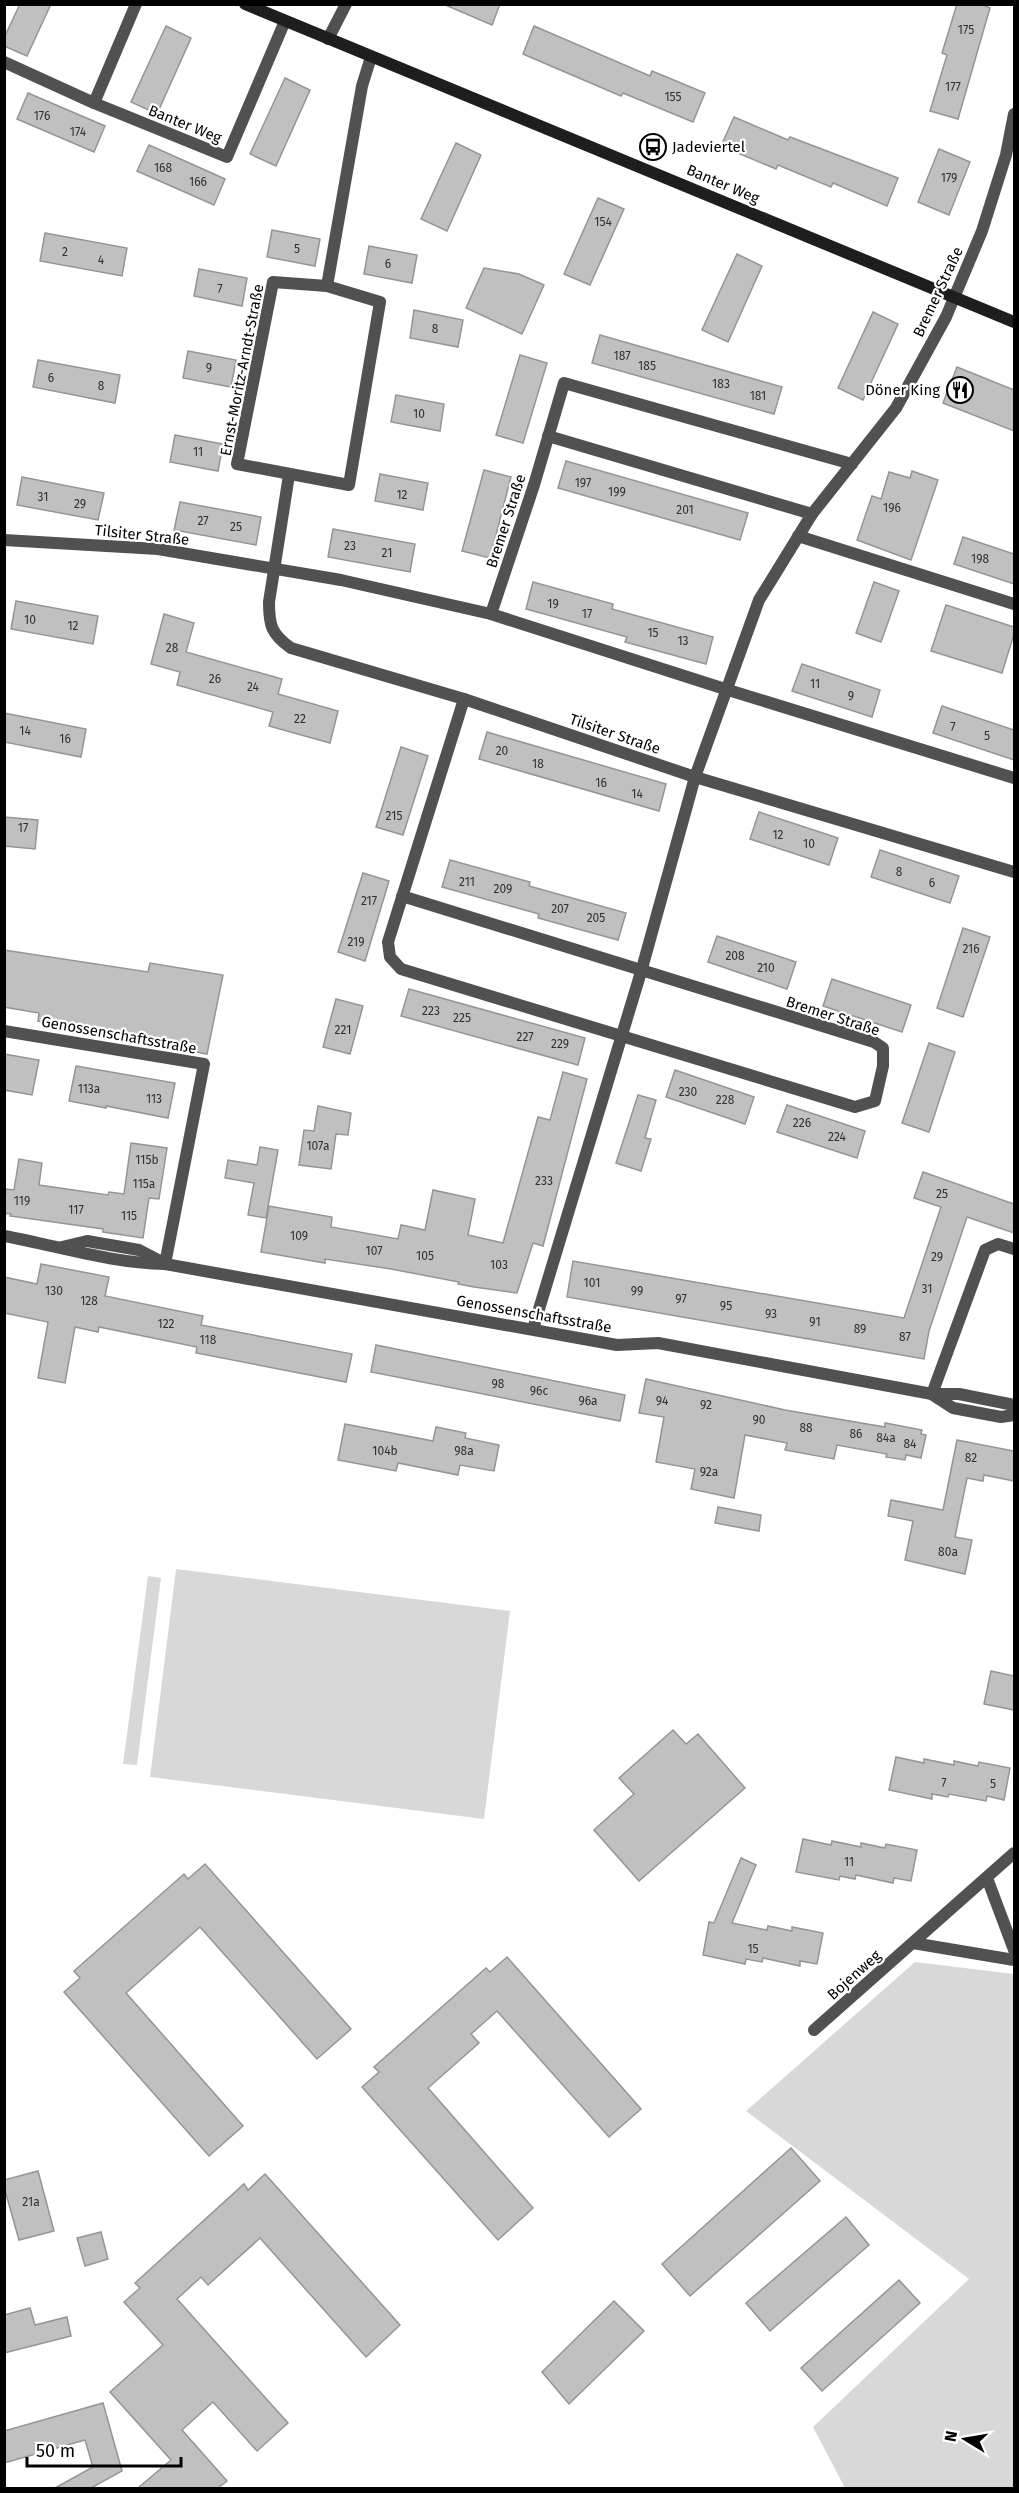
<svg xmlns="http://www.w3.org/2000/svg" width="1019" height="2493" font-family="'Fira Sans',sans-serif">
<rect width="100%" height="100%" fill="#fff"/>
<g fill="#d8d8d8">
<path d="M176 1569 510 1611 484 1819 150 1777Z"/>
<path d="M148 1576 161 1578 137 1765 123 1764Z"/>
<path d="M915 1962 1014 1974V2488H845L813 2427 969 2279 746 2111Z"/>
</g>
<g fill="#c0c0c0" stroke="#959595" stroke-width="1.5">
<path d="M20 4H51L27 56 4 46V38Z"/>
<path d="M443 4H500L492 25Z"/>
<path d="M957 4H981L990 8 958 119 930 111 947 55 942 53Z"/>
<path d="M166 26 191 38 157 114 131 102Z"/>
<path d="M534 26 650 76 652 71 705 93 693 122 623 93 621 96 523 54Z"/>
<path d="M285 78 310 90 276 166 250 154Z"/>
<path d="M28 93 105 126 94 152 17 119Z"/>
<path d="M734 117 788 140 790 137 898 178 887 206 833 183 831 187 778 165 776 169 721 146Z"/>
<path d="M456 143 481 155 447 231 421 219Z"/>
<path d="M149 145 225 179 214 205 137 171Z"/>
<path d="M939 149 970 162 949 215 918 202Z"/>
<path d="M598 198 624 209 590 285 564 274Z"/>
<path d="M272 230 320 239 315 266 267 257Z"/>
<path d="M45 233 127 248 122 276 40 261Z"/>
<path d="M369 246 417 255 412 283 364 274Z"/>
<path d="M737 254 762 266 728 342 702 330Z"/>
<path d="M484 268 519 274 544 285 522 334 466 308Z"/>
<path d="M199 269 247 278 242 306 194 296Z"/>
<path d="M414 310 463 320 458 347 410 338Z"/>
<path d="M873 312 898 324 863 400 838 388Z"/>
<path d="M600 335 782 387 774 414 592 363Z"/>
<path d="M188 351 236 360 231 387 183 378Z"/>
<path d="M520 355 547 363 523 443 496 435Z"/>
<path d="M38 360 120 375 115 403 33 387Z"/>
<path d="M957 367 1014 390V431L943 403Z"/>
<path d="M396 395 444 404 440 431 391 422Z"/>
<path d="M175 435 223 444 218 471 170 462Z"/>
<path d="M566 461 748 513 740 540 558 488Z"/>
<path d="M484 470 511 477 490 558 462 551Z"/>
<path d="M912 471 938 480 911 560 857 540 872 496 881 499 889 472 910 478Z"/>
<path d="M380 474 428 483 423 510 375 501Z"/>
<path d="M22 477 104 493 98 520 17 505Z"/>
<path d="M180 502 261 517 256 545 174 530Z"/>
<path d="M333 529 415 544 410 572 328 557Z"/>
<path d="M963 537 1014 554V584L954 564Z"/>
<path d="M533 582 613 604 612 609 713 637 706 664 625 642 627 637 526 609Z"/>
<path d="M874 582 899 591 881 642 856 633Z"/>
<path d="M16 601 98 616 93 644 11 629Z"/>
<path d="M946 605 1014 627V634L1002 673 931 651Z"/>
<path d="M164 614 194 623 186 652 282 679 278 694 338 711 330 743 269 726 273 712 177 685 180 672 151 664Z"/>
<path d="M802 664 880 690 872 717 792 691Z"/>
<path d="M942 706 1014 730V760L933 733Z"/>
<path d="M4 713 86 729 81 757 4 742Z"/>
<path d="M487 732 666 784 659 811 479 759Z"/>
<path d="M401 747 428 756 403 835 376 827Z"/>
<path d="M759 812 838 838 829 865 750 839Z"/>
<path d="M4 817 38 820 35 849 4 846Z"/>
<path d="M880 850 959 876 950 903 871 877Z"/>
<path d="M450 860 530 882 529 886 626 913 618 940 538 918 539 914 442 887Z"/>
<path d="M363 873 389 881 365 961 338 952Z"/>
<path d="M963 928 990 937 963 1017 937 1008Z"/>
<path d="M717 936 796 962 787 989 708 962Z"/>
<path d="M4 950 148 972 150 963 223 975 207 1054 145 1042V1037L38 1021 39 1013 4 1007Z"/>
<path d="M832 979 911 1005 902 1032 823 1006Z"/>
<path d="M409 989 585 1038 578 1065 401 1016Z"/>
<path d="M336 999 363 1006 350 1054 323 1047Z"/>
<path d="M929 1043 955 1052 929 1132 902 1123Z"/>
<path d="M4 1054 39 1060 32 1095 4 1090Z"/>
<path d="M76 1066 175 1083 168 1118 106 1106V1108L69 1101Z"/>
<path d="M675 1070 754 1097 745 1124 666 1097Z"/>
<path d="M563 1072 587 1079 543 1246 533 1243 517 1293 474 1287 458 1284 459 1282 391 1269 325 1259V1263L261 1252 269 1206 332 1217 331 1227 398 1239 401 1225 425 1230 433 1190 475 1199 468 1235 503 1243 538 1117 550 1120Z"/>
<path d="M638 1095 656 1100 645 1138 651 1139 641 1171 616 1163Z"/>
<path d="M787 1105 865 1131 857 1158 777 1132Z"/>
<path d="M318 1106 351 1113 348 1135 336 1134 331 1169 299 1165 304 1130 314 1131Z"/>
<path d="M131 1143 167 1148 159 1199 149 1198 143 1238 103 1232V1229L10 1216 11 1214 4 1213 6 1189 14 1190 19 1159 42 1163 39 1185 108 1195 109 1192 124 1194Z"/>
<path d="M260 1147 278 1150 266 1218 248 1215 254 1183 225 1178 228 1160 257 1165Z"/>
<path d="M923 1172 1014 1204V1233L967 1217 929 1331 924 1359 567 1297 573 1261 904 1318 941 1207 914 1198Z"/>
<path d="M41 1264 109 1277 105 1296 203 1316 201 1325 352 1354 346 1382 196 1353 197 1347 99 1327 98 1332 75 1327 65 1383 38 1378 48 1322 4 1313V1277L37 1284Z"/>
<path d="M376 1345 625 1395 620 1421 371 1372Z"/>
<path d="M646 1379 785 1410 885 1427V1423L922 1430 921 1434 926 1435 921 1458 906 1455 905 1460 886 1457 887 1454 837 1445 834 1459 785 1450 787 1443 745 1435 734 1498 691 1489 695 1469 656 1462 664 1417 639 1413Z"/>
<path d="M345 1424 433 1441 436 1427 466 1433 465 1438 499 1445 494 1471 460 1465 458 1475 398 1463 396 1471 338 1460Z"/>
<path d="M957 1440 1014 1451V1481L984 1475 983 1481 967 1478 955 1537 972 1540 965 1574 905 1560 913 1521 888 1516 891 1500 943 1510Z"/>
<path d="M718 1507 761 1515 759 1531 715 1523Z"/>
<path d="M991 1671 1014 1676V1710L984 1704Z"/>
<path d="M673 1730 686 1744 698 1734 745 1788 639 1881 594 1830 634 1794 619 1778Z"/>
<path d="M896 1757 924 1763V1759L954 1765V1761L978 1766 979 1762 1010 1768 1004 1800 987 1796 986 1801 949 1794 948 1797 932 1794V1799L889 1790Z"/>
<path d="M803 1839 831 1845 832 1841 861 1847V1843L885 1848 886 1844 917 1850 911 1881 894 1878 893 1883 856 1875 855 1879 840 1876 839 1880 796 1872Z"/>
<path d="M741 1858 756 1865 732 1923 767 1930 768 1926 792 1931V1927L823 1933 817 1964 800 1961V1966L763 1958 762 1962 746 1959 745 1964 703 1955 709 1922 714 1923Z"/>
<path d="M205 1864 351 2029 317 2059 200 1927 126 1993 243 2126 209 2156 64 1992 80 1978 74 1971 184 1874 188 1879Z"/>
<path d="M507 1957 641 2109 609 2137 497 2011 471 2034 479 2043 428 2088 533 2208 498 2240 362 2087 379 2072 374 2067 486 1968 490 1972Z"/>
<path d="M791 2148 820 2181 690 2296 662 2264Z"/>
<path d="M38 2171 54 2231 19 2240 4 2187V2180Z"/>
<path d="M265 2174 400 2325 366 2357 260 2238 208 2285 201 2277 177 2299 288 2423 257 2451 213 2402 182 2430 227 2481 218 2488H138L171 2460 110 2392 163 2345 124 2302 140 2288 135 2283 244 2184 248 2190Z"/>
<path d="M846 2217 869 2245 770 2331 746 2303Z"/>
<path d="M101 2232 108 2259 85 2266 77 2238Z"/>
<path d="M899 2280 920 2303 822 2391 801 2368Z"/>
<path d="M614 2301 644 2331 569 2404 542 2372Z"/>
<path d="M30 2308 35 2325 67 2317 71 2336 4 2353V2315Z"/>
<path d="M103 2403 122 2471 91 2488H55L93 2467 85 2440 4 2463V2431Z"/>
</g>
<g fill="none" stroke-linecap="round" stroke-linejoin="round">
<g stroke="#515151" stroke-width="12">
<path d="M328 39 346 4"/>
<path d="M4 62 94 103 227 157 285 21"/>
<path d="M94 103 136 4"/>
<path d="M273 282 327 286 380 302 349 485 237 464Z"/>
<path d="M327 286 362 86 371 57"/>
<path d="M548 436 812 514"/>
<path d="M289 475 269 602C269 625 271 634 291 648L464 699 695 777 1014 872"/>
<path d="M798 536 1014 604"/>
<path d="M4 540 158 549 341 580 491 614 725 689 1014 778"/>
<path d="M491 614 534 485 564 383 852 464"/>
<path d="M402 896 874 1042 883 1048V1066L875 1101 855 1107 401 969 390 957 388 942 464 699"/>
<path d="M4 1031 204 1064 165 1264"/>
<path d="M4 1236C59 1246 110 1263 165 1264L617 1345 658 1343 932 1394H959L1014 1405"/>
<path d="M62 1247 87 1241 139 1250 162 1262"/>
<path d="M533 1329 641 972 695 777 759 600 812 514 896 408 946 317 982 231 1006 155 1014 114"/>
<path d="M932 1394 985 1250 998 1244 1014 1249"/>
<path d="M933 1395 953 1408 1001 1417 1014 1415"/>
<path d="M987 1878 1014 1950"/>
<path d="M913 1943 1014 1960"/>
<path d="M814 2030 1014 1853"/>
</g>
<path stroke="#1e1e1e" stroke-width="12" d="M245 4 1014 322"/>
</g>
<defs>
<symbol id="bus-ring" viewBox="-11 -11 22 22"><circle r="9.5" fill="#fff" stroke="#000" stroke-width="1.5"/><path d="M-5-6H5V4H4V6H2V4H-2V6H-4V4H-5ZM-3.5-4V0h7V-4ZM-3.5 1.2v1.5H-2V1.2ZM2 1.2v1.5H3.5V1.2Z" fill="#000"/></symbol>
<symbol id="restaurant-ring" viewBox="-11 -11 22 22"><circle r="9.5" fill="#fff" stroke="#000" stroke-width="1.5"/><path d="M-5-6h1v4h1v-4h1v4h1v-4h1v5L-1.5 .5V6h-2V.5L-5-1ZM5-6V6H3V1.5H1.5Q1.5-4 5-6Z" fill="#000"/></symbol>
</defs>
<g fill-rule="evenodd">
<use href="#bus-ring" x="638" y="132" width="30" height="30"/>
<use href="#restaurant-ring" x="945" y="375" width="30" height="30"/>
</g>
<g text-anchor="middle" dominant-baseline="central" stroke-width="4.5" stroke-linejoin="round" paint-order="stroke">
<g font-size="12" fill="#303030">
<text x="966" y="30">175</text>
<text x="953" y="87">177</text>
<text x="673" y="97">155</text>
<text x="42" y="116">176</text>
<text x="78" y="132">174</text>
<text x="163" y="168">168</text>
<text x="949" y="178">179</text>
<text x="198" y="182">166</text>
<text x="603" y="222">154</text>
<text x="297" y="249">5</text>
<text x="65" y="252">2</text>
<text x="101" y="260">4</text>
<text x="388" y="264">6</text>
<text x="220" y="289">7</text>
<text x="435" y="329">8</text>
<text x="622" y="356">187</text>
<text x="647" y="366">185</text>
<text x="209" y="368">9</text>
<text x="51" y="378">6</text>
<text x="721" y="384">183</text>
<text x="101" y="386">8</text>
<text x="758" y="396">181</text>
<text x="419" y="414">10</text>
<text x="198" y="452">11</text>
<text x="583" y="483">197</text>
<text x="617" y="492">199</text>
<text x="402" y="495">12</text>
<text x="43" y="497">31</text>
<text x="80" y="504">29</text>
<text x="892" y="508">196</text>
<text x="685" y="510">201</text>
<text x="203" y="521">27</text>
<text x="236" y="527">25</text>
<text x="350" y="546">23</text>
<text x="387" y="553">21</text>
<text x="980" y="559">198</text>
<text x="553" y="604">19</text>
<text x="587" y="614">17</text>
<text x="30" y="620">10</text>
<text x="73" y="626">12</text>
<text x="653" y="633">15</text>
<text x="683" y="641">13</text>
<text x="172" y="648">28</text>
<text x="215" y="679">26</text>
<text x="815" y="684">11</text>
<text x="253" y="687">24</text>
<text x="851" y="696">9</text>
<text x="300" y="719">22</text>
<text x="953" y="727">7</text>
<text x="25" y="731">14</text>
<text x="987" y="736">5</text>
<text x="65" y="739">16</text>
<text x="502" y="751">20</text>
<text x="538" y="764">18</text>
<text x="601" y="783">16</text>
<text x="637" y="794">14</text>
<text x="394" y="816">215</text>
<text x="23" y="828">17</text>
<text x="778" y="835">12</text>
<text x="809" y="844">10</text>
<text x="899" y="872">8</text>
<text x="467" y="882">211</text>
<text x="932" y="883">6</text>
<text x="503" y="889">209</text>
<text x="369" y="901">217</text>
<text x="560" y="909">207</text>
<text x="596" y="918">205</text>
<text x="356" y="942">219</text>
<text x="971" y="949">216</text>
<text x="735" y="956">208</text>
<text x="766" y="968">210</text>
<text x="431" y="1011">223</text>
<text x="462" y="1018">225</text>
<text x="343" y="1030">221</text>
<text x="525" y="1037">227</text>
<text x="560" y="1044">229</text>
<text x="89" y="1089">113a</text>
<text x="688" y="1092">230</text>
<text x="154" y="1099">113</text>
<text x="725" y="1100">228</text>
<text x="802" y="1123">226</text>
<text x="837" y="1137">224</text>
<text x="318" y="1146">107a</text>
<text x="147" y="1160">115b</text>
<text x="544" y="1181">233</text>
<text x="144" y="1184">115a</text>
<text x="942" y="1194">25</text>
<text x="22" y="1201">119</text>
<text x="76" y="1210">117</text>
<text x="129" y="1216">115</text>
<text x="299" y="1236">109</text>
<text x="374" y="1251">107</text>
<text x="425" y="1256">105</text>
<text x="937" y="1257">29</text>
<text x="499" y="1265">103</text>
<text x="592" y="1283">101</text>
<text x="927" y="1289">31</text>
<text x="54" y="1291">130</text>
<text x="637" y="1291">99</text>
<text x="681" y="1299">97</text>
<text x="89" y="1301">128</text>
<text x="726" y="1306">95</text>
<text x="771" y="1314">93</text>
<text x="815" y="1322">91</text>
<text x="166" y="1324">122</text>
<text x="860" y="1329">89</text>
<text x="905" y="1337">87</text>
<text x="208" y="1340">118</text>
<text x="498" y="1384">98</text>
<text x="539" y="1391">96c</text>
<text x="588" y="1401">96a</text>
<text x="662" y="1401">94</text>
<text x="706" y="1405">92</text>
<text x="759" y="1420">90</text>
<text x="806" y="1428">88</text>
<text x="856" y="1434">86</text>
<text x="886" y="1438">84a</text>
<text x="910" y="1444">84</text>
<text x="385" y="1451">104b</text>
<text x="464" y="1451">98a</text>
<text x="971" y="1458">82</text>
<text x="709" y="1472">92a</text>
<text x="948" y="1552">80a</text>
<text x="944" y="1783">7</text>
<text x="993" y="1784">5</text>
<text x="849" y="1862">11</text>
<text x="753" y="1949">15</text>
<text x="31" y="2202">21a</text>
</g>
<g font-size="15" fill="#000" stroke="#fff">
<text transform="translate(185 124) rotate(22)">Banter Weg</text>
<text transform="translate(723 184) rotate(23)">Banter Weg</text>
<text transform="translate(938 292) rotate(-65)">Bremer Straße</text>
<text transform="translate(242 370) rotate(-79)">Ernst-Moritz-Arndt-Straße</text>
<text transform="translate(506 521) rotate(-72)">Bremer Straße</text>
<text transform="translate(142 535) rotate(6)">Tilsiter Straße</text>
<text transform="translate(615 734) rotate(19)">Tilsiter Straße</text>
<text transform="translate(833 1016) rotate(18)">Bremer Straße</text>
<text transform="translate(119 1035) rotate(10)">Genossenschaftsstraße</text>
<text transform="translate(534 1314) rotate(10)">Genossenschaftsstraße</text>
<text transform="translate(854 1975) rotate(-42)">Bojenweg</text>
</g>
<g font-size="15" fill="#000" stroke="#fff" text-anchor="start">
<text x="672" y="147">Jadeviertel</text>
<text x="940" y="390" text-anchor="end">Döner King</text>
</g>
</g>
<rect width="1019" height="2493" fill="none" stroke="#000000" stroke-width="12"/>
<g transform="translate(965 2439) rotate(281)" stroke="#ffffff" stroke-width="4.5" paint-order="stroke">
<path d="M0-4.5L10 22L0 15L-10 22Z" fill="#000000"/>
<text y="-9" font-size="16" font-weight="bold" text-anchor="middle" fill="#000000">N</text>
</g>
<path d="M27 2457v9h154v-9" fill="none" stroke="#000000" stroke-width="3"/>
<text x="36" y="2457" font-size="18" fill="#000000" stroke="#ffffff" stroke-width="4.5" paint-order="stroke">50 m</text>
</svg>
